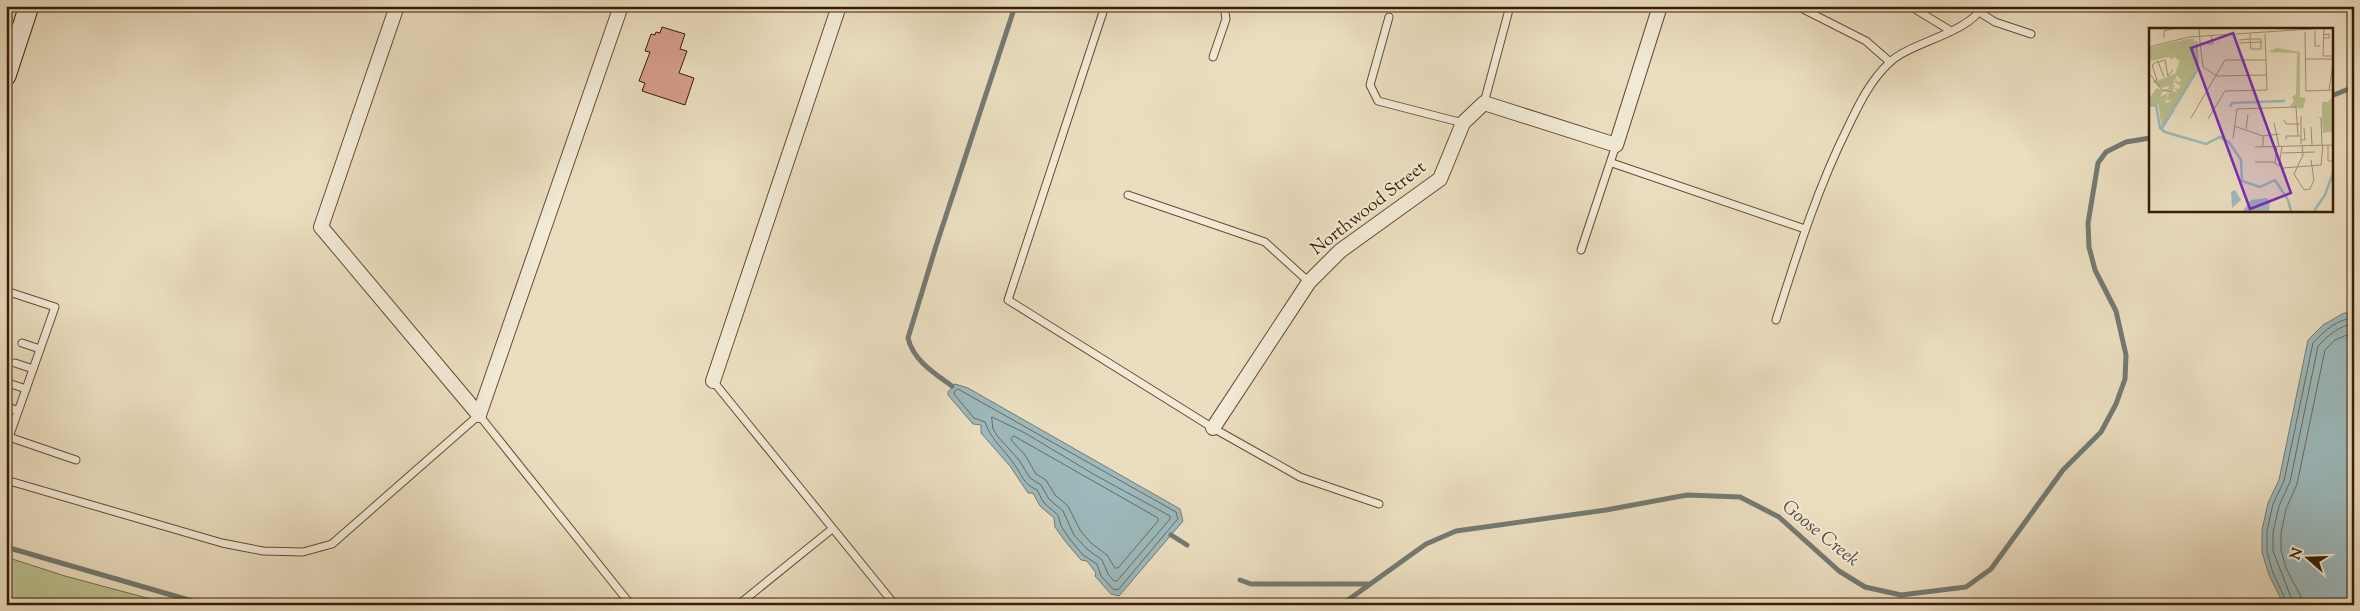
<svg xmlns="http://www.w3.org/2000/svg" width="2360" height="611" font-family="'Sorts Mill Goudy',serif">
<rect width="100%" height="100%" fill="#ebdec0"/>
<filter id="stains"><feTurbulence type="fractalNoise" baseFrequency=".004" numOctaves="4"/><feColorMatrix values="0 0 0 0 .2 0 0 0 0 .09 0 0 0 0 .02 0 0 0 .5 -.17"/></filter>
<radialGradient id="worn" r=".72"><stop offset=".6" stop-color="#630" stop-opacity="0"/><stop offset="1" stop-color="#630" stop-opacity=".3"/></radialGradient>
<path fill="#bcc08f" stroke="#7a6e4a" d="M6 557 65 576 173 605H6Z"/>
<g fill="#9cb9bc" stroke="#747a73">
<path d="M2344 313H2354V605H2284L2269 575 2262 552V530L2268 503 2279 480 2308 340 2323 325Z"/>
<path d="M955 384 968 388 1180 509 1183 521 1119 596 1111 594 1095 576 1096 573 1087 561 1081 560 1065 541 1055 527 1054 518 1040 506 1033 493H1028L1010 466 981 433V425L973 424 948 395V392Z"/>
</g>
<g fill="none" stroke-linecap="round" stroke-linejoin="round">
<g stroke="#6a6a60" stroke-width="1">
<path d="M958 389 1176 512 1178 519 1175 522 1118 590 1113 589 1101 576 1097 564 1083 555 1069 538 1061 526 1058 515 1044 503 1037 490C1022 483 1023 476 1014 464 1003 448 992 441 985 422L974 418 954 394 955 391Z"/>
<path d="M992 417 1025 433 1095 475 1170 516V519L1117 581H1114L1108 574 1102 560 1087 549 1074 535 1063 511 1049 499 1041 485 1030 478 1019 460 998 437 993 429Z"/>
<path d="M1014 436 1158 518V521L1118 568H1115L1107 555 1091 543 1080 530 1068 506 1055 495 1046 480 1036 474 1025 455 1011 440Z"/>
<path d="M2288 605 2273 573 2267 552V531L2273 504 2284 481 2313 343C2324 331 2337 319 2354 318"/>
<path d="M2294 605 2273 551V532L2279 506 2290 482 2318 346C2328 336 2339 325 2354 324"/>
<path d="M2302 605 2301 597 2286 568 2281 550V533L2286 509 2297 484 2325 350 2335 340 2354 332"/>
</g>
<g stroke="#747a73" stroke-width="5">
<path d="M2331 96 2354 87"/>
<path d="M952 386C934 373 913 360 908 338L936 246 1015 6"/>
<path d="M1171 535 1187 545"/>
<path d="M6 547 206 605"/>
<path d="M1240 580 1251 584H1368"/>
<path d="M1341 605 1426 544 1456 531 1606 510 1687 495 1740 497 1779 517 1839 571 1865 587 1901 595 1966 587 1991 569 2063 470 2101 432 2116 404 2125 379 2126 355 2116 311 2095 270 2089 247 2088 223 2098 163 2106 152 2126 142 2150 138"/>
</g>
</g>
<path fill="#d69d8a" stroke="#381c05" d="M662 27 685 34 680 49 687 51 679 73 694 78 685 105 642 91 645 83 639 81 650 52 645 51 651 34 655 35 656 32 660 33Z"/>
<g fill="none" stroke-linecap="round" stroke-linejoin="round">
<defs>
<g id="lane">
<path d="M1105 6 1008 300 1213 428 1300 477 1379 504"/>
<path d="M1797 6 1866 41 1890 62"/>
<path d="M1910 6 1951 31"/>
<path d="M1979 12 1995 22 2031 34"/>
<path d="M1389 17 1370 85 1378 101 1463 123"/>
<path d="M1213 57 1226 19 1224 6"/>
<path d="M1484 103 1510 6"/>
<path d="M1612 163 1805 229"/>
<path d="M1128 195 1265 242 1309 282"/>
<path d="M1581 250 1616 145"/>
<path d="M6 291 55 307 9 437 6 438"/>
<path d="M1776 320C1797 254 1817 189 1848 127 1859 104 1870 81 1889 63 1910 42 1968 34 1983 6"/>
<path d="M22 343 40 349"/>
<path d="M15 363 33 369"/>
<path d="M713 381 895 605"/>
<path d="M8 383 26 389"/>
<path d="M6 406 18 411"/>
<path d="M9 437 76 460"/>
<path d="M6 480 222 543 263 551 303 552 332 544 479 415 631 605"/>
<path d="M738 605 832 529"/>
</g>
<g id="street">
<path d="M397 6 321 227 479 415"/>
<path d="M713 381 839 6"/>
<path d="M479 415 621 6"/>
<path d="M1213 428 1309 282 1340 251 1440 179 1463 123 1484 103 1616 145 1660 6"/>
</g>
<path id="secondary" d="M6 76 29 6"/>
</defs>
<use href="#lane" stroke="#654c34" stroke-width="9"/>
<use href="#street" stroke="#654c34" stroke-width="16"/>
<use href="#secondary" stroke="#381c05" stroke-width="21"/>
<use href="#lane" stroke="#f2ead6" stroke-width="7"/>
<use href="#street" stroke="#f2ead6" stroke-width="14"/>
<use href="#secondary" stroke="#f2ead6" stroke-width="19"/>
</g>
<g text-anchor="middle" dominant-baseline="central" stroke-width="4" stroke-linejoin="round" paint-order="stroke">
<g font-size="18" fill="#381c05" stroke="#f2ead6">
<text transform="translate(1369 209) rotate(-38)">Northwood Street</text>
</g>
<g font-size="19" font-style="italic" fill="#564b3c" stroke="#f2ead6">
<text transform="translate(1820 534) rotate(39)">Goose Creek</text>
</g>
</g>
<g transform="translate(2149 28)">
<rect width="184" height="184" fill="#ebdec0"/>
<path d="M39 11H45L48 43 13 100 9 76 0 77V70L8 60 14 63 11 69 19 65 16 73 18 75 22 73 17 72 20 65 25 63 29 65 25 60 30 61 32 58 26 55 27 50 28 54 32 53 28 47 21 63 13 61H19L20 58 11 60 5 54 26 46 31 33 25 29 23 32 20 29 0 33V20ZM128 20 151 24V69L157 70 154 81 141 78 145 73 143 69 147 66 148 25 119 24ZM184 68V103L174 105 173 90 166 89H173V74H179Z" fill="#bcc08f"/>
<path d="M86 162 92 172 83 180 82 164ZM118 170 121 174 120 183H94L102 172Z" fill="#9cb9bc"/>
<path fill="none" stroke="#9cb9bc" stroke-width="2.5" d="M0 78 7 77 11 100 16 104 57 116 71 109 80 114 92 132 93 153 111 159 126 152 139 172 142 183M81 79 83 75 136 73M25 80 49 41 47 13M13 100 25 81M165 183 176 167 184 145"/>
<path fill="none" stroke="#a39075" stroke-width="1" d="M50 0 51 15 64 16 62 8M175 0 174 28H184M166 3V18H171M156 4 157 63 184 62M174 7 180 6V10H174M15 10V3L28 0M90 12 101 11H112V21H102L101 11V6M51 15 54 39 68 48 118 47M90 15 113 14M0 19 40 9 177 0M156 31H184M0 45 13 62 22 64 25 57M15 49 9 34 16 32 19 48 24 42M4 54 8 52 3 37 9 33M180 62 184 36M42 90 76 32H117M172 90 173 117M59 91 76 63 118 62 116 6M135 92 137 96H151M125 95 130 118M85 98 114 108V118M162 99 163 117M97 101 99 86M114 108 130 106M84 111 88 81 147 79 149 108M137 112V108H151M152 112H156L155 100M152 116V88M153 117 154 127 145 146 155 162 161 161 165 152 162 132M179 117V133H184M106 119 184 117M133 125 166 124M106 134H124L134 140 172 137 174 117M126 135 128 118M130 138 133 118"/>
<path fill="#7b2cbf" fill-opacity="0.15" stroke="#7b2cbf" stroke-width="2.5" d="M84 5 142 165 101 181 42 20Z"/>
<rect width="184" height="184" fill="none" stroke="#381c05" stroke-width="2.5"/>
</g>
<rect width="2360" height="611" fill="none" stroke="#ebdec0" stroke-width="25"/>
<rect x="8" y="8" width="2345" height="596" fill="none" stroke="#381c05" stroke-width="2.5"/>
<rect x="12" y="12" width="2335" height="586" fill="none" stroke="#381c05"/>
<g transform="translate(2308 558) rotate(290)" stroke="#f2ead6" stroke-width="4" paint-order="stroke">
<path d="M0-4L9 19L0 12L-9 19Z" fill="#381c05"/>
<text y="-8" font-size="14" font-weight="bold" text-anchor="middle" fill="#381c05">N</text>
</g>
<rect width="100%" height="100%" filter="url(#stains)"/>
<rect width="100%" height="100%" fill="url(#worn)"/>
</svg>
